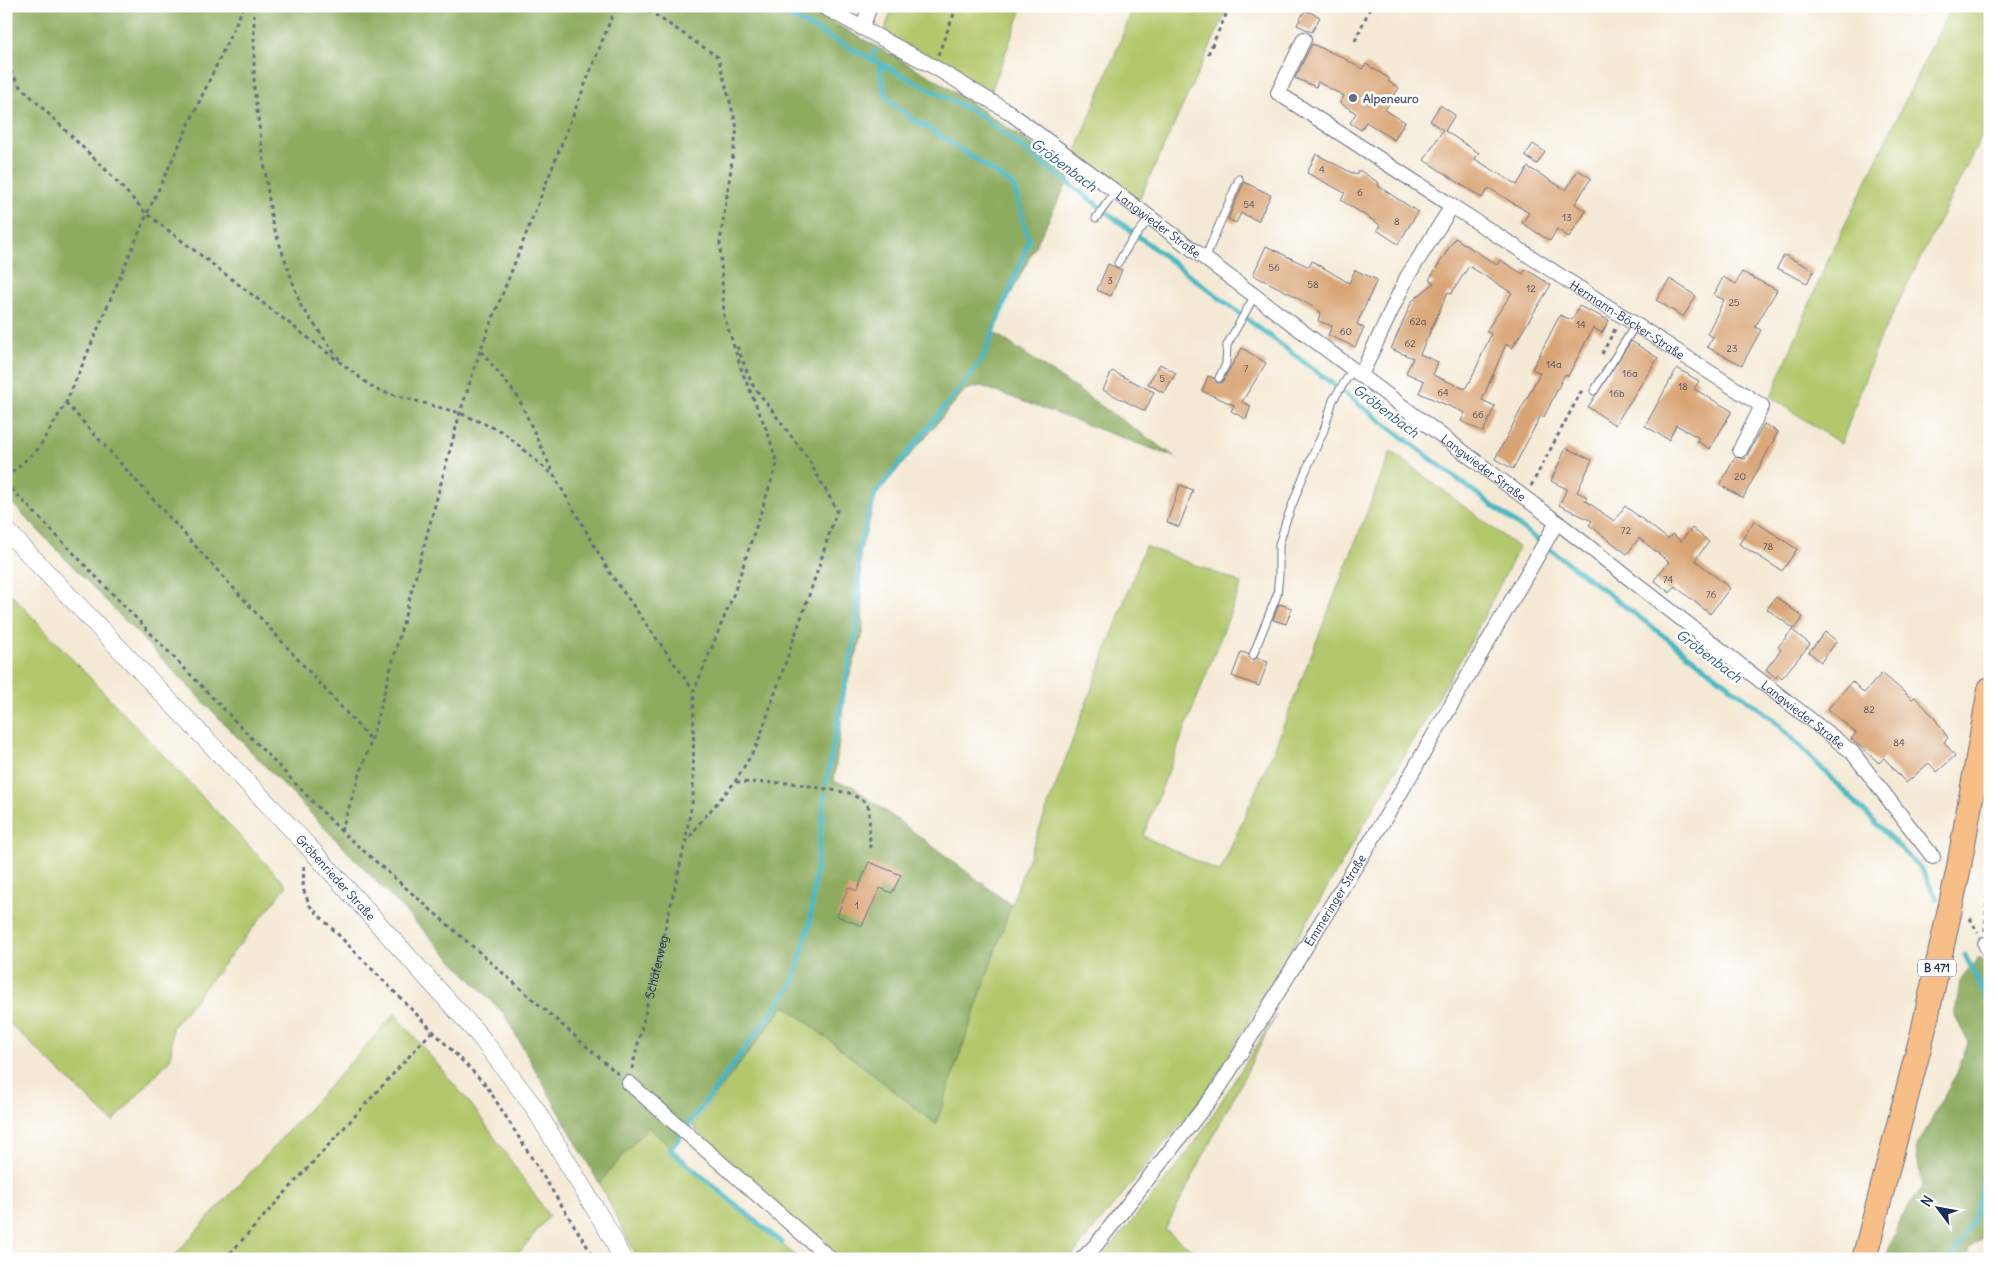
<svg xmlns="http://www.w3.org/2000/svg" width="1996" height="1265" font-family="Delius,sans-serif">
<rect width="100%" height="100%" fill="#fff"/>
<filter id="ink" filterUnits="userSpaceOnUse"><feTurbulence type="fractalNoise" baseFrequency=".02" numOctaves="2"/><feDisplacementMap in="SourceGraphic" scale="10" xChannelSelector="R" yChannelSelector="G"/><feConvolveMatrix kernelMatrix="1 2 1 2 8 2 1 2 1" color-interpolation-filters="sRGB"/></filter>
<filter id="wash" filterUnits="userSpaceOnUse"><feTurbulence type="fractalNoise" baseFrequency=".0096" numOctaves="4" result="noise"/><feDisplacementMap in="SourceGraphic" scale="20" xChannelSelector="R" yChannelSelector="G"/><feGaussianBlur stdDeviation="1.12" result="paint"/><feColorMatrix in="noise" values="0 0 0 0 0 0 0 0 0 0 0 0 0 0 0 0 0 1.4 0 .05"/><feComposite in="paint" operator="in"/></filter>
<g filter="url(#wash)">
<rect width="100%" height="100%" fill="#f4e9d4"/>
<g fill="#b3c86c" stroke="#677c65">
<path d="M893 6H1023L991 92 884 32Z"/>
<path d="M1134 6H1229L1139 200 1075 154Z"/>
<path d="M1951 6H1990V120L1878 343 1841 444 1771 397 1827 262Z"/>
<path d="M1391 451 1519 548 1468 647 1208 1091 1069 1259H838L807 1233 692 1126 785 1005 936 1124 1011 905 1145 546 1242 583 1143 836 1220 872 1277 742Z"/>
<path d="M6 589 287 886 172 1028 171 1058 113 1122 6 1020Z"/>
<path d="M395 1014 474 1108 549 1216 514 1259H171Z"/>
<path d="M1276 1015 1165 1230 1206 1259H1101L1193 1146Z"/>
<path d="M648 1127 799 1259H638L599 1183Z"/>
</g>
<g fill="#8eac60" stroke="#546e5f">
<path d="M6 6H803L935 79 1073 172 992 331 1177 458 981 386 965 390 877 494 860 553 863 633 845 691 834 782 852 786 1011 905 936 1124 785 1005 672 1148 648 1127 599 1183 504 1014 6 497Z"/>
<path d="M1979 957 1984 961 1990 970V1228L1987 1234 1968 1249V1259H1886C1894 1230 1903 1211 1922 1188L1916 1148 1957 1073 1968 1042 1955 1016 1960 981Z"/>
</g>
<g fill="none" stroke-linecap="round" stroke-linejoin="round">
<g stroke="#4ab8c3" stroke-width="5">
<path d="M770 6 979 115 1773 719 1922 870 1937 899"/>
<path d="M887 10 889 6"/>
<path d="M872 60 875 50"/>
<path d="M826 784 846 678 857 629 858 549 875 494 982 360 1029 241 1014 186 943 137 911 118 886 97 879 63"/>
<path d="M1965 955 1990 1006"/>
<path d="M686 1128 793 984 810 922 825 794"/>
<path d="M682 1134 670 1150 782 1243"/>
<path d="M1951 1259 1974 1218 1990 1150"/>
</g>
</g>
<g id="blocks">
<g fill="#d9a475" fill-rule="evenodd">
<path d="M1305 10 1320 17 1312 32 1297 25Z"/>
<path d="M1312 44 1340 56 1362 69 1366 64 1390 79 1388 81 1399 88 1385 110 1405 122 1394 140 1366 122 1361 130 1350 123 1356 113 1340 103 1344 96 1318 82 1316 87 1295 78Z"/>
<path d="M1440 105 1455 115 1445 131 1479 153 1475 159 1517 185 1528 167 1566 190 1578 170 1591 178 1575 204 1586 211 1569 237 1557 229 1550 241 1522 223 1529 213 1489 188 1482 198 1424 160 1443 130 1430 121Z"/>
<path d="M1533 144 1545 152 1537 164 1525 156Z"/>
<path d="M1316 154 1356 175 1359 170 1379 183 1378 186 1418 212 1398 244 1377 230 1380 225 1341 200 1345 193 1307 173Z"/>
<path d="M1244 182 1271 195 1258 221 1241 213 1236 223 1228 219Z"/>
<path d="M1455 238 1497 265 1500 260 1523 274 1526 269 1551 285 1512 348 1506 344 1482 400 1495 406 1483 432 1461 421 1465 413 1419 393 1424 381 1406 373 1413 358 1391 349 1412 301 1434 283 1429 280ZM1469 266 1512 293 1486 331 1491 334 1470 382H1469L1465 389 1433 375 1438 362 1420 354 1448 292 1451 294Z"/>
<path d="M1266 246 1309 267 1312 261 1349 283 1355 270 1377 280 1357 324 1364 328 1355 347 1328 335 1332 326 1318 321 1321 312 1291 294 1253 275Z"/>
<path d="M1784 255 1814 270 1807 283 1777 268Z"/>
<path d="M1108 264 1122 270 1111 296 1097 290Z"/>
<path d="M1742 272 1777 290 1755 327 1761 330 1742 365 1707 347 1713 337 1707 334 1724 300 1714 295 1723 277 1736 284Z"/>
<path d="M1670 279 1696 296 1683 317 1656 300Z"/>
<path d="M1579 306 1609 320 1602 333 1593 328 1568 376 1565 374 1544 417 1541 415 1513 469 1495 459 1540 373 1532 369 1560 315 1572 320Z"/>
<path d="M1631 341 1658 358 1615 425 1588 407Z"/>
<path d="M1242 348 1266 363 1242 402 1251 406 1246 419 1231 411 1234 405 1202 391 1208 376 1214 378 1217 383 1222 382Z"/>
<path d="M1160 364 1176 373 1164 393 1148 384Z"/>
<path d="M1677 368 1699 381 1694 389 1732 411 1710 449 1697 441 1699 438 1676 425 1669 440 1645 426Z"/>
<path d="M1112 371 1154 392 1145 411 1103 390Z"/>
<path d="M1764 424 1778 432 1743 498 1720 485 1735 457 1745 459Z"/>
<path d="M1566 448 1592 460 1577 492 1587 497 1585 500 1614 521 1625 506 1668 539 1672 534 1681 541 1692 528 1709 542 1695 560 1730 588 1710 614 1675 586 1670 593 1654 580 1669 562 1639 538 1627 554 1589 525 1592 521 1559 505 1567 489 1551 481Z"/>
<path d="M1180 485 1193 490 1179 527 1167 522Z"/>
<path d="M1754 521 1797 549 1782 571 1739 544Z"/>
<path d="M1776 597 1803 617 1794 629 1767 609Z"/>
<path d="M1279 604 1292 608 1286 624 1273 620Z"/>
<path d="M1792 630 1810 644 1782 678 1778 675 1776 678 1766 669 1781 650 1778 647Z"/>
<path d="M1825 632 1837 641 1821 662 1809 652Z"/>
<path d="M1241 652 1248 654 1252 660 1257 658 1268 662 1259 686 1232 676Z"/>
<path d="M1882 673 1912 699 1915 697 1933 716 1948 738 1944 742 1955 756 1937 772 1929 763 1906 783 1884 758 1879 763 1851 739 1856 733 1828 709 1852 681 1864 693Z"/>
<path d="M869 862 901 875 892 893 880 888 862 926 837 916 848 887 857 891Z"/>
</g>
</g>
</g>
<g filter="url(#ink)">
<use href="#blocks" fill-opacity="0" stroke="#677087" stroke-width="1"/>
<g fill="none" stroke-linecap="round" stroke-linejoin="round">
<defs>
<g id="service">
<path d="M1096 218 1116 191"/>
<path d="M1205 258 1239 179"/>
<path d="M1118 263 1130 243 1151 217"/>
<path d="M1219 378 1226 364 1227 345 1255 295"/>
<path d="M1594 391 1636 324"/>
<path d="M1253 655 1277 595 1279 575V545L1286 521 1303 477 1324 430 1333 400 1353 369"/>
</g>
<g id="minor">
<path id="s2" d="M822 6 934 67 1009 112 1557 522 1852 752 1933 857"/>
<path d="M862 28 870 6"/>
<path d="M1304 39 1278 93 1452 206 1407 277 1361 375"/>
<path id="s3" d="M1452 206 1762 406 1740 450"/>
<path d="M1985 944 1990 954"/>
<path d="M629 1083 831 1259"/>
<path id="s4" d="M1082 1259 1096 1245 1219 1088 1398 797 1557 522"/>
</g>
<g id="tertiary">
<path id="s5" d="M6 530 307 845 479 1035 534 1107 612 1237 622 1259"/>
</g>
<path id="trunk" d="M1864 1259 1923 1032 1958 872 1990 689"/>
</defs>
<use href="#service" stroke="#677087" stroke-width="9"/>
<use href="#minor" stroke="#677087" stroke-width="16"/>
<use href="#tertiary" stroke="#677087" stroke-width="19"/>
<use href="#trunk" stroke="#677087" stroke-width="26"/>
<g stroke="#677087" stroke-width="3" stroke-dasharray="4 4" stroke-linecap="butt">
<path d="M254 6V88L272 222 301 306 341 362"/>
<path d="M642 6 718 57 737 128 720 242 724 316 743 374 768 433 777 464 734 593 694 691"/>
<path d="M1355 41 1371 6"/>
<path d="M1208 54 1230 6"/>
<path d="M938 55 957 6"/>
<path d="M6 64 19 85 108 172 147 214 376 390 460 413 503 432 555 477"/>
<path d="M481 351 518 397 555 477 610 573 694 691 693 798 685 841"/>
<path d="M1602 354 1615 329"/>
<path d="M66 403 371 740"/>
<path d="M6 478 38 449 66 403 147 214 244 6"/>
<path d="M6 483 341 831 618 1074"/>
<path d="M1531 486 1582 390"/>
<path d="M735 782 757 745 817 572 837 510 807 457 752 384 736 344"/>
<path d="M341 831 371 741 460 413 480 351 616 6"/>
<path d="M304 866 303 889 310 906 486 1085 587 1246 593 1259"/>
<path d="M1970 918 1978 933"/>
<path d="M1985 931 1987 894 1990 877"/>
<path id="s1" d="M632 1069 685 844 698 825 735 782 792 783 849 793 864 801 869 808 870 848"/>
<path d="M225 1259 433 1030"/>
</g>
<use href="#service" stroke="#fff" stroke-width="7"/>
<use href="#minor" stroke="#fff" stroke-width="14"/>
<use href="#tertiary" stroke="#fff" stroke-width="18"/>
<use href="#trunk" stroke="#f7be88" stroke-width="24"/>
</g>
</g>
<circle fill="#5c6f8a" stroke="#fff" stroke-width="2" cx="1353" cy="98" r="5"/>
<g text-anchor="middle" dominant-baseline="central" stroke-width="5" stroke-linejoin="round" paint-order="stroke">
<g font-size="10" fill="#4a4c64">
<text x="1322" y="169">4</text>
<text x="1360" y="192">6</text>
<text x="1249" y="204">54</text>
<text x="1567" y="217">13</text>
<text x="1397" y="221">8</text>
<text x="1274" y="267">56</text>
<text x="1110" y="280">3</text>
<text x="1313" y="284">58</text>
<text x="1531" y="288">12</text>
<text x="1734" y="302">25</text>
<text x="1418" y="321">62a</text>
<text x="1581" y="324">14</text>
<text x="1346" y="331">60</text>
<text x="1410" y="343">62</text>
<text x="1732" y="348">23</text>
<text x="1554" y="364">14a</text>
<text x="1246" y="368">7</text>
<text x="1630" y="373">16a</text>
<text x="1162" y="378">5</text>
<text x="1683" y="386">18</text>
<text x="1443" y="392">64</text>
<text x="1617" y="393">16b</text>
<text x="1478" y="414">66</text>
<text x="1740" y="476">20</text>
<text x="1626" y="530">72</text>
<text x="1768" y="546">78</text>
<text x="1668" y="579">74</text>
<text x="1711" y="594">76</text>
<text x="1869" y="709">82</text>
<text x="1899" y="742">84</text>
<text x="857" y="905">1</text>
</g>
<rect fill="#fff" stroke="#5f6d8e" stroke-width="1" x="1918" y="959.5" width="38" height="17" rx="4"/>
<g font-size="11" font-weight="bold" fill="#1b2f5e">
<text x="1937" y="968">B 471</text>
</g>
<g font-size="12" font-weight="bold" fill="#4e5e75" stroke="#fff" text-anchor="start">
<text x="1363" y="98">Alpeneuro</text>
</g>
<g font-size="12" fill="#1b2f5e" stroke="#fff">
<text stroke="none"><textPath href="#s2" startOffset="402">Langwieder Straße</textPath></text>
<text stroke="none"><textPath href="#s3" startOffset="209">Hermann-Böcker-Straße</textPath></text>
<text stroke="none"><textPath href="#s2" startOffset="808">Langwieder Straße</textPath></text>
<text stroke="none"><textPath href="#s2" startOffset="1212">Langwieder Straße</textPath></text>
<text stroke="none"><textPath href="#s5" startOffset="479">Gröbenrieder Straße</textPath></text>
<text stroke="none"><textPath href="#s4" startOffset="440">Emmeringer Straße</textPath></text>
<text stroke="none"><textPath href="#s1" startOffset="105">Schäferweg</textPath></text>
</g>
<g font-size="14" font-style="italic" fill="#2b5f81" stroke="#fff">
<text transform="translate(1064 165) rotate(37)">Gröbenbach</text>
<text transform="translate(1386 411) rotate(37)">Gröbenbach</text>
<text transform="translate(1709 656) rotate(37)">Gröbenbach</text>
</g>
</g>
<rect width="1996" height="1265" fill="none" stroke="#fff" stroke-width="25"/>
<g transform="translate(1938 1208) rotate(302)" stroke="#ffffff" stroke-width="4" paint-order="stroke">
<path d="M0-4L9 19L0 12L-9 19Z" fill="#1b2f5e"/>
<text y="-8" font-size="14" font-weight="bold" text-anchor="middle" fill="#1b2f5e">N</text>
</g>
</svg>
